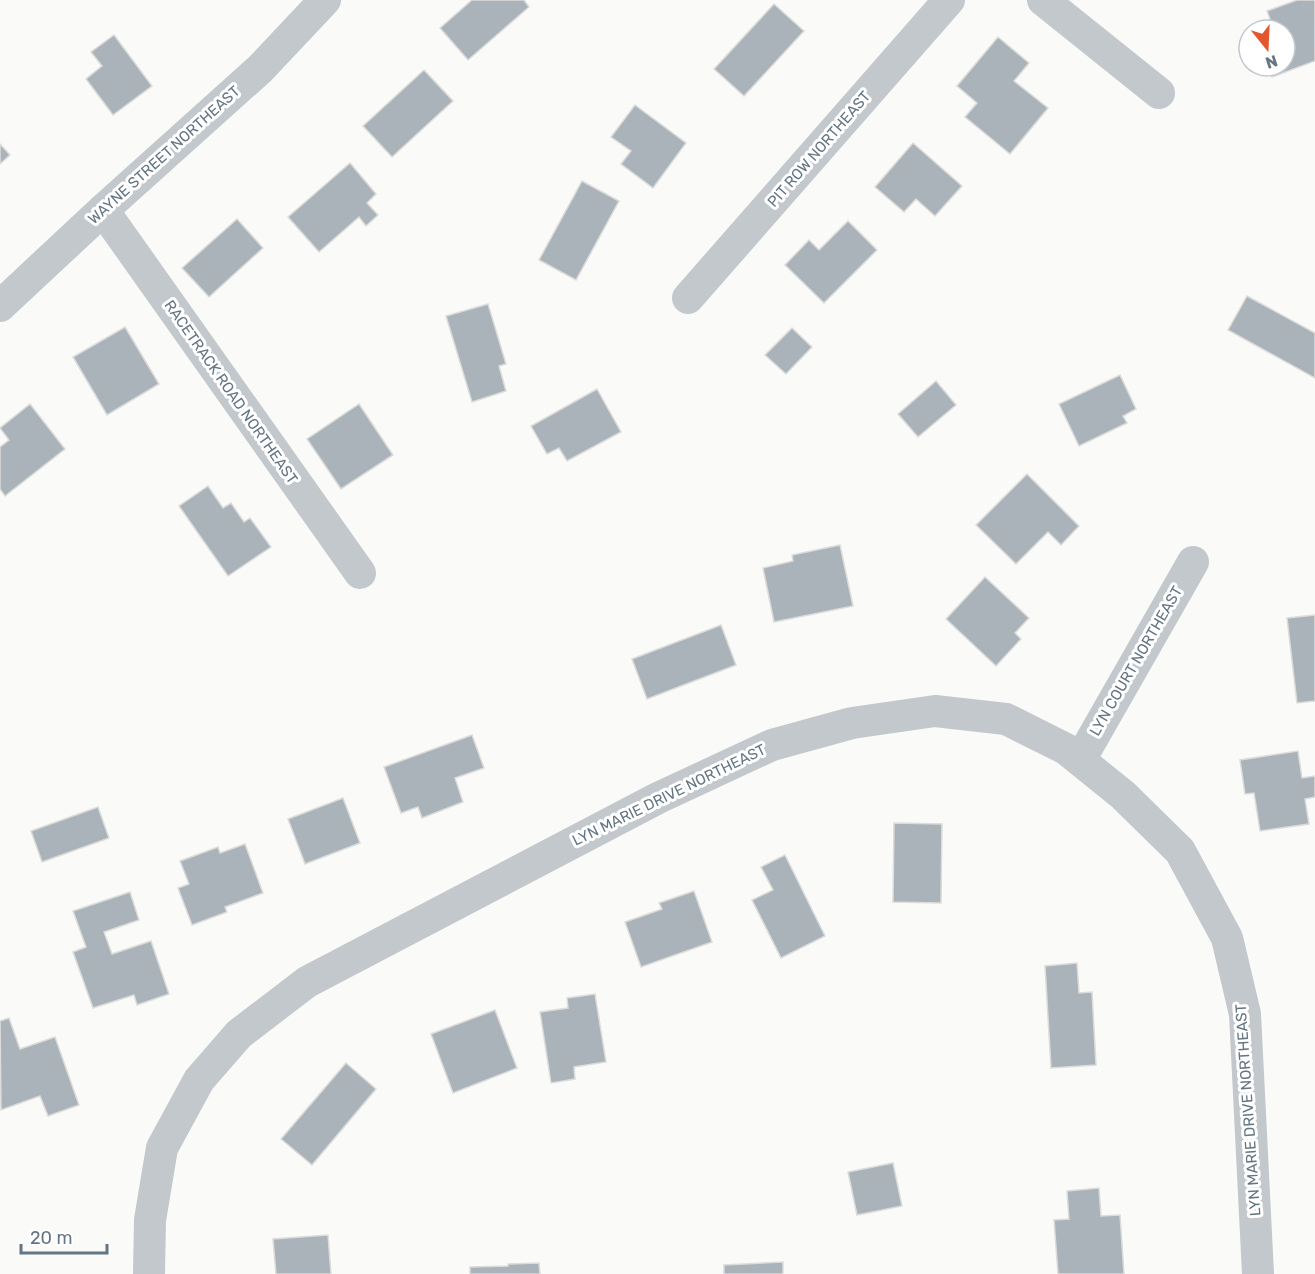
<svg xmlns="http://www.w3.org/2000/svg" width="1315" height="1274" font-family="Rubik,sans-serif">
<rect width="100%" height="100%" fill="#fafaf8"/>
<g fill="#aab3b9" stroke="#dcdcda" stroke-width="1.5">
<path d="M472 0H524L529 7 468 60 440 28Z"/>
<path d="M1297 0H1315V61L1272 77 1268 66H1285V30H1274L1267 11Z"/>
<path d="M774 4 804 31 744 96 714 69Z"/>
<path d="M114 35 152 86 113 115 86 79 102 66 91 52Z"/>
<path d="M998 37 1029 63 1014 81 1048 108 1010 154 965 117 977 103 957 86Z"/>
<path d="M424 70 453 101 392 157 363 126Z"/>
<path d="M635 105 686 143 653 188 621 164 631 151 611 137Z"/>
<path d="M913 143 962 186 935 216 916 199 904 212 875 187Z"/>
<path d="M0 144 10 155 0 164Z"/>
<path d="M350 163 376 194 367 203 378 215 366 226 359 217 319 252 288 217Z"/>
<path d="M582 181 619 201 576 280 539 260Z"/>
<path d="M237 219 263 248 209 297 182 268Z"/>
<path d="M848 221 877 250 824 303 785 265 809 240 819 250Z"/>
<path d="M1247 296 1315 333V378L1228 330Z"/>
<path d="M488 304 506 364 499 366 506 391 472 402 446 316Z"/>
<path d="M125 327 159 384 107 415 73 357Z"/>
<path d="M792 328 812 347 786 374 765 355Z"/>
<path d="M1120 375 1136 409 1123 416 1127 423 1079 446 1059 404Z"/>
<path d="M936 381 956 405 918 437 898 414Z"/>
<path d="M597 389 621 432 567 461 559 448 547 454 531 426Z"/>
<path d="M30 404 65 449 5 496 0 489V447L9 440 0 428Z"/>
<path d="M359 404 393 455 341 489 307 439Z"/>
<path d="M1027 474 1079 526 1061 545 1048 532 1016 564 976 525Z"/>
<path d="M208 486 223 508 231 503 244 522 250 518 271 547 228 576 179 506Z"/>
<path d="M840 545 853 606 774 622 763 568 793 561 792 555Z"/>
<path d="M985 577 1029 618 1015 633 1021 639 996 666 946 619Z"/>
<path d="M1315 615V701L1297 703 1287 618Z"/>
<path d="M721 625 736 665 647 699 632 659Z"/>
<path d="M472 735 484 768 455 778 463 802 422 818 418 807 401 813 384 767Z"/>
<path d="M1298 751 1302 778 1315 776V797L1305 799 1309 824 1260 831 1254 793 1245 794 1240 760Z"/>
<path d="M343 798 360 843 305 864 288 819Z"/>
<path d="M98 807 109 838 42 862 31 831Z"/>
<path d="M894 823 942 824 941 903 893 902Z"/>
<path d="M245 844 263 893 225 907 227 912 192 925 178 888 189 884 180 861 218 847 220 853Z"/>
<path d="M785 855 825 936 781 958 752 900 773 890 761 867Z"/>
<path d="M694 891 712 942 641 967 625 922 662 909 659 903Z"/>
<path d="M130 892 139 920 104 932 112 954 151 941 169 994 137 1005 134 995 93 1008 73 952 86 947 73 911Z"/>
<path d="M1077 963 1079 993 1092 992 1096 1065 1051 1068 1045 966Z"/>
<path d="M595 994 606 1062 574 1067 575 1079 551 1083 540 1012 568 1008 567 998Z"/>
<path d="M495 1010 517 1068 453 1093 431 1034Z"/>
<path d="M9 1018 20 1049 55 1037 79 1105 48 1116 40 1096 1 1110 0 1021Z"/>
<path d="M346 1063 376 1089 312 1165 281 1139Z"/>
<path d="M893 1163 902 1206 857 1215 848 1172Z"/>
<path d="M1099 1188 1101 1216 1120 1215 1124 1274H1058L1054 1220 1069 1219 1067 1191Z"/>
<path d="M328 1235 331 1274H276L273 1239Z"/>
<path d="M783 1262V1274H724V1265Z"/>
<path d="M539 1263 540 1274H470V1267L508 1266V1264Z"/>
</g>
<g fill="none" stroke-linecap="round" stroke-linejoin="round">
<g stroke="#c3c8cc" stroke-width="32">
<path d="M1043 0 1159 93"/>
<path d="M103 210 360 573"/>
<path d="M688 298 949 0"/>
<path d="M0 306 103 210 260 69 325 0"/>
<path d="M1080 760 1193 562"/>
<path d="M149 1274 150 1220 162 1148 199 1080 239 1034 307 982 658 798 772 745 852 723 935 711 1006 719 1066 749 1123 795 1180 851 1227 938 1245 1014 1258 1274"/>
</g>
</g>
<g text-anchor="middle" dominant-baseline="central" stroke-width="6" stroke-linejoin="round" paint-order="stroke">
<g font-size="15" fill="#657683" stroke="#fff">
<text transform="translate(819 149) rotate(-49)">PIT ROW NORTHEAST</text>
<text transform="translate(164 155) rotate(-42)">WAYNE STREET NORTHEAST</text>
<text transform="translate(231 392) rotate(55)">RACETRACK ROAD NORTHEAST</text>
<text transform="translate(1136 661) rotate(-60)">LYN COURT NORTHEAST</text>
<text transform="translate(669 795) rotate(-26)">LYN MARIE DRIVE NORTHEAST</text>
<text transform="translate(1248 1110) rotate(-94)">LYN MARIE DRIVE NORTHEAST</text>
</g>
</g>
<g transform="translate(1267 48) rotate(162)"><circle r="28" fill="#ffffff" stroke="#c1c8cd" stroke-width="1.5"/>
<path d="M0-4.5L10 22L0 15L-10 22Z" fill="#e4572e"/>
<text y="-9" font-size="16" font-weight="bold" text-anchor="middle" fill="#657683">N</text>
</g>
<path d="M21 1244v9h86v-9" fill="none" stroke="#657683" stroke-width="3"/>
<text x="30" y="1244" font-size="18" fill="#657683" stroke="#ffffff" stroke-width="4.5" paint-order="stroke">20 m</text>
</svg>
